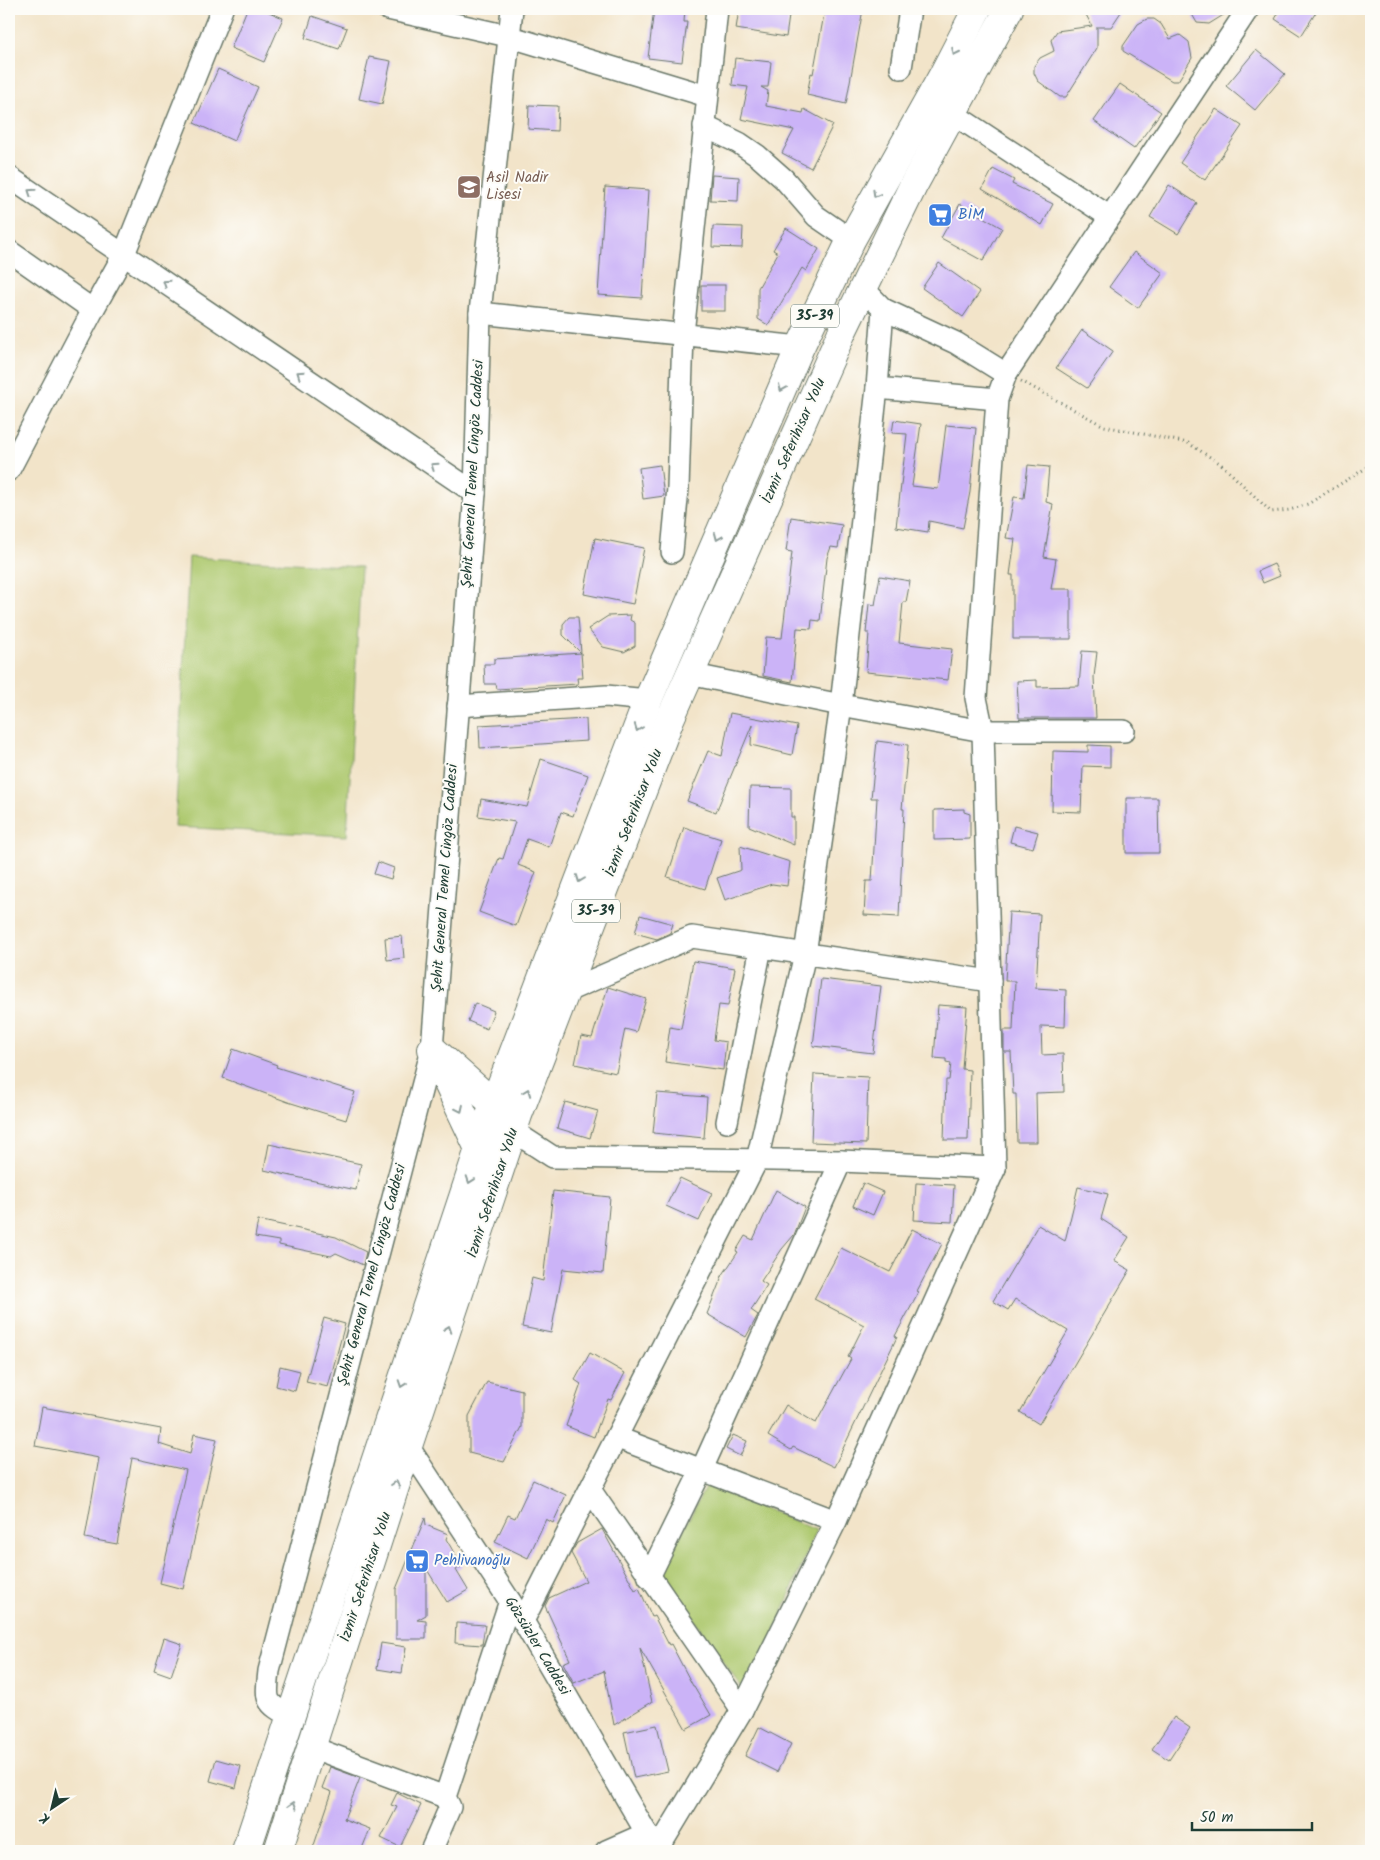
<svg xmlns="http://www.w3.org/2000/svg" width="1380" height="1860" font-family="Kalam,sans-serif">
<rect width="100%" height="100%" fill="#fdfcf7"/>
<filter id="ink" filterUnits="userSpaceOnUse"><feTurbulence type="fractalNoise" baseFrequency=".02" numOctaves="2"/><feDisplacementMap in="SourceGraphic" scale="10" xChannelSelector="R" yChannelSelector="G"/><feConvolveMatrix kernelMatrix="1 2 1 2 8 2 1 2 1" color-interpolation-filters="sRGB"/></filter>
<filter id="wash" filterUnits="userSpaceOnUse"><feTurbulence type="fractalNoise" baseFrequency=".0096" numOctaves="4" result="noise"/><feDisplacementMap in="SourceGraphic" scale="20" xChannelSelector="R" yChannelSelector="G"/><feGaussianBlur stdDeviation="1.12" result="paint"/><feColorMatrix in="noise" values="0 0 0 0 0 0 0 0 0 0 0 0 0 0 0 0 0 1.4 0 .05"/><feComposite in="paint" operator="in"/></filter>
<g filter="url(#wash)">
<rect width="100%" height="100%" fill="#f2e4c9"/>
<g fill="#aec96f" stroke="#668352">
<path d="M189 557 361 567 347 836 175 827Z"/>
<path d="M707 1484 816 1530 748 1697 661 1573Z"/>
</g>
<g id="blocks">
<g fill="#cbb3f7">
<path d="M247 9H262L283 18 264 62 231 48Z"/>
<path d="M654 9H685L684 22H687L682 62 648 58Z"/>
<path d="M739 9H790L786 37 736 29Z"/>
<path d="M825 9H863L846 104 807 95 811 73 813 74Z"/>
<path d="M1083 9H1123L1111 27H1097V48L1066 97H1060L1038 81 1034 73V66L1040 58 1054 51 1051 40 1057 31 1092 26Z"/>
<path d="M1189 9H1233L1209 24 1197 23Z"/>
<path d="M1281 9H1318L1301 36 1275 19Z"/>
<path d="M312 16 347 28 339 49 305 38Z"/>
<path d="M1147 19H1154L1161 24 1170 39 1180 35 1189 42 1192 58 1178 81H1172L1123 51V46L1138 24Z"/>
<path d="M1256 50 1285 74 1255 110 1226 86Z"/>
<path d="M369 57 391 61 382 104 359 99Z"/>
<path d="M735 58 771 62 768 87H761L768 91 766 106 803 113 804 109 833 125 811 168 782 153 794 130 741 119 748 87 732 85Z"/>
<path d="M218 69 258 87 234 141 194 123Z"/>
<path d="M1120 84 1161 112 1134 149 1094 121Z"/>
<path d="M529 105 558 106 557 131 528 129Z"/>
<path d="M1216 109 1242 126 1205 180 1180 163Z"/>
<path d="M993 169 1014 180 1012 184 1053 204 1042 225 982 189Z"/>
<path d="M712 175 739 177 738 201 710 200Z"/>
<path d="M1169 185 1197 203 1178 234 1150 217Z"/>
<path d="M605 187 649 190 642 298 598 295Z"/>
<path d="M960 204 1002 228 983 261 941 238Z"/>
<path d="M713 226 743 227 742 248 712 247Z"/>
<path d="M786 228 819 249 806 271 802 268 768 325 758 319V288L778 253 773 250Z"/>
<path d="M1134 252 1163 273 1138 308 1109 287Z"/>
<path d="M939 263 980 292 963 317 922 288Z"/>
<rect x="701" y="285" width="24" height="26"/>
<path d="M1082 330 1113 351 1087 388 1056 368Z"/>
<path d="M894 420 921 424 912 486 938 489 946 425 976 428 970 492 963 528 929 521 928 532 896 527 907 434 892 433Z"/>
<path d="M660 465 664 496 643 499 639 468Z"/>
<path d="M1028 465 1049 467 1046 502 1053 504 1044 557 1056 559 1051 589H1071V639H1013V575H1010L1015 539 1006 538 1014 497 1024 498Z"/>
<path d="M791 517 842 525 838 548 831 547 827 558 820 621 812 620 811 629 797 628 792 682 763 676 766 637 782 638 792 552 786 551Z"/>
<path d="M595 538 644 548 633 604 584 594Z"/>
<path d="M1274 564 1280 576 1263 583 1258 571Z"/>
<path d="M880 576 910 581 906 602H903L899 643 952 649 948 680 866 672 869 633H866L869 604 875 605Z"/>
<path d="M631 615 630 620 635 623V646L624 652 603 647 588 629 608 616Z"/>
<path d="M569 617H578L581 653 563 635V624Z"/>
<path d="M1082 651 1097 652 1094 677 1096 718H1019L1017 681 1037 680V687L1079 686Z"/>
<path d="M581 653 583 678H577L578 684 497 689 496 684H485L484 664H494V659Z"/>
<path d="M730 713 797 726 792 755 751 745 752 725 716 812 687 801 708 751 722 756Z"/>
<path d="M586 719 587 741 480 748 479 725Z"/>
<path d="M877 741 908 745 902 809H904L899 917 864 915 866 881H872L877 798H871Z"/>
<path d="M1088 745 1110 746V767L1083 766 1081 812 1052 811 1053 751 1088 752Z"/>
<path d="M541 759 588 775 573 816 561 812 549 847 527 839 518 865 536 872 516 926 479 912 499 858 503 859 515 822 478 816 481 799 527 807Z"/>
<path d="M750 787 791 788V817H794V845L749 826Z"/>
<path d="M1126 798H1158L1159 853H1126Z"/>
<path d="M964 809V812L970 814V839L934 840V810Z"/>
<path d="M1014 826 1038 832 1033 848 1010 842Z"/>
<path d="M684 827 721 839 705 889 667 877Z"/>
<path d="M740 846 790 862 787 886 772 884 725 900 717 878 741 870Z"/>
<path d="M378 862 394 868 391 879 374 874Z"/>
<path d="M1009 912 1040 914 1036 988 1066 990 1065 1027 1041 1026 1042 1055 1063 1054 1064 1092 1036 1093 1037 1142H1017L1016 1094H1013L1011 1052H1004V1030H1013L1015 981H1005Z"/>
<path d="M640 915 673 924 670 933 657 939 635 933Z"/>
<path d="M402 936 404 958 387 960 385 938Z"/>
<path d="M693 961 735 968 728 1006 719 1005 714 1040 726 1042 723 1070 665 1062 670 1027 681 1029Z"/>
<path d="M821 979 881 986 873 1053 813 1046Z"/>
<path d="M608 987 646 999 636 1032 625 1029 616 1073 575 1064 581 1036 592 1038Z"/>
<path d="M475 1003 494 1011 487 1029 468 1021Z"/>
<path d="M938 1005 967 1007 962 1069 970 1070 968 1140H944L946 1080H949L951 1063 946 1062V1059L934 1058Z"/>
<path d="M233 1049 277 1065 276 1067 355 1092 346 1120 288 1102 223 1078Z"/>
<path d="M814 1074 868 1077 866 1144 811 1142Z"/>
<path d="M657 1093 707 1097 704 1138 653 1133Z"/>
<path d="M565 1102 598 1111 590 1138 557 1128Z"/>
<path d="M269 1144 361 1164 356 1190 264 1170Z"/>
<path d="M680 1178 712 1193 699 1221 666 1206Z"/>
<path d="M863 1183 883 1192 873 1215 853 1206Z"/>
<path d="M916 1183 954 1185 952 1222 914 1220Z"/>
<path d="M1078 1187 1108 1194 1101 1219 1129 1237 1114 1261 1130 1270 1039 1424 1020 1412 1068 1331 1015 1299 1008 1310 993 1301 1038 1225 1065 1241Z"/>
<path d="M776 1190 805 1207 794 1235 782 1249 761 1281 767 1285 751 1310 758 1315 746 1337 707 1314 722 1276 738 1252 736 1251 745 1236 753 1240Z"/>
<path d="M553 1191 610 1197 603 1273 563 1269 551 1333 522 1327 532 1278 543 1281Z"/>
<path d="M258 1220 336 1237 366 1252 363 1265 336 1253 331 1256 279 1245V1241L255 1237Z"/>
<path d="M912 1229 942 1244 917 1291 919 1292 895 1336 897 1337 834 1467 793 1447 791 1450 768 1436 786 1405 816 1423 851 1359 848 1357 864 1325 814 1299 841 1248 890 1272Z"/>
<path d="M324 1318 345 1324 328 1387 306 1382Z"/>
<path d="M590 1353 625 1373 611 1400 608 1399 594 1437 566 1426 581 1384 575 1380Z"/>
<path d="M280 1366 300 1371 295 1391 276 1386Z"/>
<path d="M487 1382 522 1390V1427L504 1462 469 1453V1416Z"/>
<path d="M42 1407 161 1429 159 1444 190 1454 194 1434 217 1439 183 1589 160 1583 186 1470 132 1458 117 1544 85 1538 99 1458 35 1446Z"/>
<path d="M733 1435 747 1441 740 1456 726 1449Z"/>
<path d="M533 1480 566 1495 553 1523 546 1519 528 1558 495 1542 508 1515 515 1518Z"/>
<path d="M425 1518 426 1525 448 1534 446 1539 462 1566 456 1570 468 1590 447 1602 426 1568V1615L417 1620 426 1621V1639H396V1589Z"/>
<path d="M602 1529 635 1590 639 1588 652 1617 654 1616 669 1645 671 1644 693 1686H694L711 1715 686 1729 640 1648 652 1702 614 1725 604 1671 574 1683 563 1663 570 1660 545 1606 549 1598 586 1581 571 1553 577 1543Z"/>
<path d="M456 1623 485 1625 482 1645 455 1643Z"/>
<path d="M164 1638 182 1644 171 1676 154 1670Z"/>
<path d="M381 1643 406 1647 402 1673 377 1669Z"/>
<path d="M1174 1717 1190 1728 1169 1760 1152 1749Z"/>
<path d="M657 1725 668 1771 634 1778 624 1732Z"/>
<path d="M759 1727 791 1744 777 1772 745 1756Z"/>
<path d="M216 1759 241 1766 236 1788 210 1781Z"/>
<path d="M330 1767 360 1778 344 1819 370 1829 361 1851H312L332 1792 322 1788Z"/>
<path d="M397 1793 421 1805 400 1847 381 1838 397 1807 391 1805Z"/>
</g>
</g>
</g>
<g filter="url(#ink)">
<use href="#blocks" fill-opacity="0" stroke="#697768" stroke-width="1"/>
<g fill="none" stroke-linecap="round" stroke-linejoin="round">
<defs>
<g id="minor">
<path d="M388 9 508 36 707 96"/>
<path d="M901 68 910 9"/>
<path d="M952 113 1110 217"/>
<path d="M704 126 739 143 758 156 784 179 816 216 851 240"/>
<path d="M9 177 475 493"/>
<path d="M9 251 93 310"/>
<path d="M863 288 883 309 877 388 997 399"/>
<path d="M883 309 956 343 1006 374"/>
<path d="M480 313 800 347"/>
<path d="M9 470 93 310 124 254 222 9"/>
<path d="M672 552 678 488 683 334 717 9"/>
<path d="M689 674 841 705 983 731H1124"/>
<path d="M458 706 606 696 648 700"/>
<path d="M565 992 692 937 990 981"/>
<path d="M727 1122 761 947"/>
<path d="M513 1131 553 1157 841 1161 995 1168"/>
<path d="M618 1438 836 1521"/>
<path d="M408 1446 523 1621 657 1851"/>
<path d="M591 1491 742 1710"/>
<path d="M649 1577 702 1469 841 1161"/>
<path d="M523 1621 757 1160 805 954 841 705 877 388"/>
<path d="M291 1716C264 1703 266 1700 269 1671L432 1049 475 493 480 313 512 9"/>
<path d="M311 1747 445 1797"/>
<path d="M431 1851 450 1807 445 1797 510 1601"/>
<path d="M606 1851 647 1833"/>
<path d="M657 1851 742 1710 836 1521 995 1168 983 731 976 698 997 399 1006 374 1248 9"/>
</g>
<g id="major">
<path d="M432 1049 494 1104 504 1117"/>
<path d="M437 1060 480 1151"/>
<path d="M246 1851 494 1104 648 700 800 347 851 240 943 75 977 9"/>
<path d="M278 1851 408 1446 518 1115 670 719 842 332 914 184 1009 9"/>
</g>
</defs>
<use href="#minor" stroke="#697768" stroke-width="24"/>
<use href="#major" stroke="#697768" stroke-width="30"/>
<path stroke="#697768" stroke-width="3" stroke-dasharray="1 4" stroke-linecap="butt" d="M1021 381 1104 426 1188 443 1221 464 1271 512 1290 510 1308 504 1371 465"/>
<use href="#minor" stroke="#fff" stroke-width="21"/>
<use href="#major" stroke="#fff" stroke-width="28"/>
</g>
<defs><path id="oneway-chevron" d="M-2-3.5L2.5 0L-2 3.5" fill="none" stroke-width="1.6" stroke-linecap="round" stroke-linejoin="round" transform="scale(1.25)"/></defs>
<g stroke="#8f9e9a">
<use href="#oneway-chevron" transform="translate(955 52) rotate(117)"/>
<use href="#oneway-chevron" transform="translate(31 192) rotate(-146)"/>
<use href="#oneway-chevron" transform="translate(876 194) rotate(119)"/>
<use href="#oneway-chevron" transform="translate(166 283) rotate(-146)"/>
<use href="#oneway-chevron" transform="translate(300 374) rotate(-146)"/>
<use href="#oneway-chevron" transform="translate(782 388) rotate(113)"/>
<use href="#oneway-chevron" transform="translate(434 466) rotate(-146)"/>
<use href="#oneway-chevron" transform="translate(718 537) rotate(113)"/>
<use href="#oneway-chevron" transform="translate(638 728) rotate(111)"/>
<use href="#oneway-chevron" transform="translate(580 879) rotate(111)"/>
<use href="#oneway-chevron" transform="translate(527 1092) rotate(-69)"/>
<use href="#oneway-chevron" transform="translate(460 1109) rotate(65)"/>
<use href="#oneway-chevron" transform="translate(470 1180) rotate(109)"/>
<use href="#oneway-chevron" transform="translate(448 1329) rotate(-71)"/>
<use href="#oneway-chevron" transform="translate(402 1384) rotate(109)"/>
<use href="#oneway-chevron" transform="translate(396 1484) rotate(-72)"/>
<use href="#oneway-chevron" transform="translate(293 1805) rotate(-72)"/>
</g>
</g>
<defs>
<symbol id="school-square" viewBox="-11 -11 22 22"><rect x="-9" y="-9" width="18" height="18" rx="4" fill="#8d6e63" stroke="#fdfcf7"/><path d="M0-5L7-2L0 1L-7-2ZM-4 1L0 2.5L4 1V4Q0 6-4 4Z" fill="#fff"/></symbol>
<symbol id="supermarket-square" viewBox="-11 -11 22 22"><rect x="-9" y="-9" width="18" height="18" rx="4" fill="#3f7fe0" stroke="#fdfcf7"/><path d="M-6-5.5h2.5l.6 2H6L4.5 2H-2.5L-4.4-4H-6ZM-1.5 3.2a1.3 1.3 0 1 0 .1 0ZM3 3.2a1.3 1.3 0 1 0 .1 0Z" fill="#fff"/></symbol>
</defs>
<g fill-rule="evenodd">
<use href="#school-square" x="455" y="173" width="28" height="28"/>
<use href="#supermarket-square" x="926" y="201" width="28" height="28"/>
<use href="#supermarket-square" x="403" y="1547" width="28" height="28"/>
</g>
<g text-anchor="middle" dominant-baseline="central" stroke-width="4" stroke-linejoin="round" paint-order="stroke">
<g fill="#fdfcf7" stroke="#62766e" stroke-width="1">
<rect x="791" y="304.5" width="48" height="23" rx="4"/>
<rect x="572" y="899.5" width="48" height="23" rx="4"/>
</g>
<g font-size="14" font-weight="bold" fill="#1f3d34">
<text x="815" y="316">35-39</text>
<text x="596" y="911">35-39</text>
</g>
<g font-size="15" fill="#785e54" stroke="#fdfcf7" text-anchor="start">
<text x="486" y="178">Asil Nadir<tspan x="486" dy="17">Lisesi</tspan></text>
</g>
<g font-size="15" fill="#366cbe" stroke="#fdfcf7" text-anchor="start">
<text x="958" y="215">BİM</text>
<text x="434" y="1561">Pehlivanoğlu</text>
</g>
<g font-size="15" fill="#1f3d34" stroke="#fdfcf7">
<text transform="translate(794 441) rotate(-66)">İzmir Seferihisar Yolu</text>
<text transform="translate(473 474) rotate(-87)">Şehit General Temel Cingöz Caddesi</text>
<text transform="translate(634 813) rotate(-69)">İzmir Seferihisar Yolu</text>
<text transform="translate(445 878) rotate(-86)">Şehit General Temel Cingöz Caddesi</text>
<text transform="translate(493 1193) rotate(-72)">İzmir Seferihisar Yolu</text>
<text transform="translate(372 1275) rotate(-75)">Şehit General Temel Cingöz Caddesi</text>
<text transform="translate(366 1577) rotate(-72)">İzmir Seferihisar Yolu</text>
<text transform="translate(537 1646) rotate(59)">Gözsüzler Caddesi</text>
</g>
</g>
<rect width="1380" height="1860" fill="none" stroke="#fdfcf7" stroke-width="30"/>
<g transform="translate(52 1808) rotate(215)" stroke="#fdfcf7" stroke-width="4" paint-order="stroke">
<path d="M0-4L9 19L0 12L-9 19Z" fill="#1f3d34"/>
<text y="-8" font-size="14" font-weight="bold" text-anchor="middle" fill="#1f3d34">K</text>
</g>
<path d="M1192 1822v8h120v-8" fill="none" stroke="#1f3d34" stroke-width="2.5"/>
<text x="1200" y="1822" font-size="15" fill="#1f3d34" stroke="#fdfcf7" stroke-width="4" paint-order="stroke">50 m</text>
</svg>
